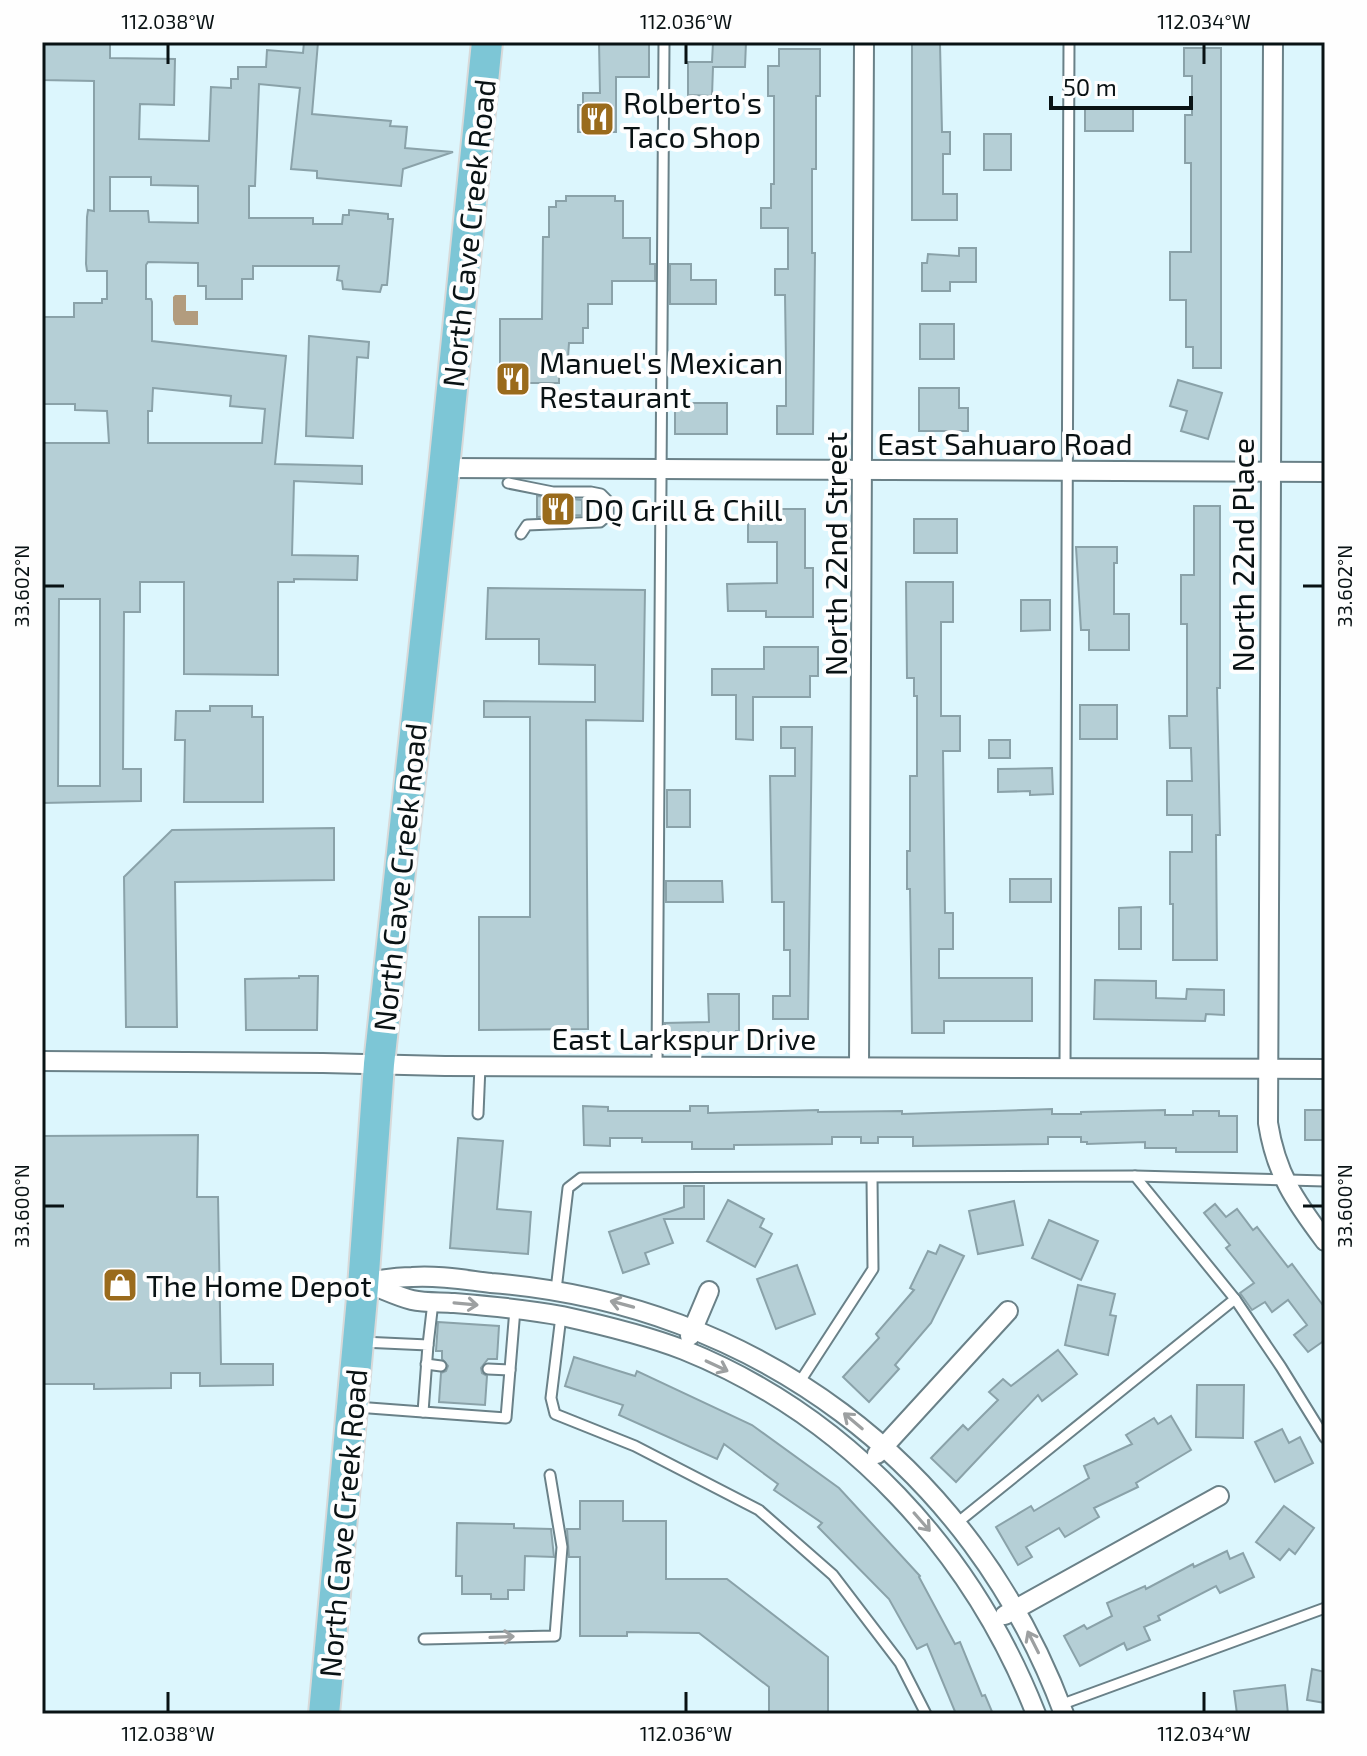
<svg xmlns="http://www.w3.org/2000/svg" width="1367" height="1756" font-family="'Exo 2',sans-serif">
<rect width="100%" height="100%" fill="#dcf6fd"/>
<path fill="#b29c7e" d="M175 295H186V311H198V325H175L173 320V297Z"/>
<g fill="#b5cfd6" stroke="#8aa2a9" stroke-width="2" fill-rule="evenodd">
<path d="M42 42H110V58L175 59 174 105 140 104 139 139 209 141 211 87 231 88V79H238V67H266L267 50 303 53 304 42H318L312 114 391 121 390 126 407 127 405 148 453 152 403 169 401 186 317 178V171L291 169 300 88 259 84 255 186H249V218H313V224H342L343 215H349V210L388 214V219H393L387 285H382L380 292 343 289 342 281 337 280 339 266H253V279H242V299H206V286H198V263L148 262 146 265V299H151L152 302V341L286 356 275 464 362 466V484L294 481 292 555 358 556 357 580 294 579V582H278V675L184 674V582H140V612H124L123 769H141V801L42 803V443H109L107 411 75 410V404H42V317H74V303H102V299H107V271H87L86 264 87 217 88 210 94 211V81L42 80ZM110 177H151V185L198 186V223L149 222 148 211H110ZM153 388 231 396 230 406 265 409 262 443H148V411H152ZM59 599H100V786H58Z"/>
<path d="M599 42H649V77H616V132H578V105H583V93H600Z"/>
<path d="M713 42H746L745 67H713L712 96 688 95V62H712Z"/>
<path d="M912 44H940L942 132H950V154H943V194H957V220H912Z"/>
<path d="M1184 48H1221V368H1193V347H1186V300H1170V252H1191V163H1185V115H1192V76H1184Z"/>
<path d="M779 49H820V96H816V169H812V253H815L813 434H777V406H786V363L785 295H775V269H788V228H761V208H771V184H774V96H768V66H779Z"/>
<rect x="1085" y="108" width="48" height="23"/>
<rect x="984" y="134" width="27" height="36"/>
<path d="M566 196H615V201H623V238H650V264H655V281H612V304H588V328H583V343H569L567 372H559V383H503V376H500V319H542L543 237H549V207H556V201H566Z"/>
<path d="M959 248H976V282H950V291H922V263H927L928 254 959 256Z"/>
<path d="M670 264H691V280H716V304H670Z"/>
<rect x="920" y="324" width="34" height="35"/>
<path d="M309 336 369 342 368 358 357 357 353 438 306 436Z"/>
<path d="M1178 380 1222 393 1208 439 1181 431 1187 411 1170 406Z"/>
<path d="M919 388H959V408H968V431H919Z"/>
<rect x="675" y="403" width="52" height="31"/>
<path d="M537 496 582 500V515L537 517Z"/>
<path d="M1194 506H1220V688H1217L1220 835H1216L1217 960H1173V904H1170V852H1192V815H1167V781H1192L1191 748H1170L1169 716H1187V624H1181V575H1194Z"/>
<path d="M748 509H805V568H813V617H766V611H728L727 584 777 583V542H748Z"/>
<rect x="914" y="519" width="43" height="34"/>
<path d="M1076 547H1117V563H1114V614H1129V650H1089V630H1081Z"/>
<path d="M906 582H953V622H941V716H960V751H943L945 913H953V949H939V978H1032V1021H944V1033H912L910 889H907V851H910V776H917V696H914V678H907Z"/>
<path d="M488 588 645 590 643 721 586 720 588 1029 479 1030V917H530V717H484V701L595 702V665L539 664V639H486Z"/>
<path d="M1021 600H1050V630L1021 631Z"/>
<path d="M764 647H818V676H810V697H753V740L736 739V695H712V669H764Z"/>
<rect x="1080" y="705" width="37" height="34"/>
<path d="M210 706H252V717H263V802H184L185 740H175L176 711H210Z"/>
<path d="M781 727H812L808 1019H773V996H790V950H784V902H772L770 776H795V748H781Z"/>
<rect x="989" y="740" width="21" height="18"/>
<path d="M1052 768 1053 794 1030 795V791L998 792V769Z"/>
<rect x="667" y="790" width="23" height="37"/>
<path d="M334 828V880L175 882 177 1027H126L124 877 172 830Z"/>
<rect x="1010" y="879" width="41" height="23"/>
<path d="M666 881H722L723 902H666Z"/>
<path d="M1141 907V949H1119V908Z"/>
<path d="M299 976H318L317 1030H246L245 979 299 978Z"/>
<path d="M1095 980 1156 981V998L1186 999 1187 989 1224 990V1015L1206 1014 1205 1021 1094 1019Z"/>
<path d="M708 994H739V1031H736V1039L665 1040V1023L709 1022Z"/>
<path d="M583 1106 608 1107V1111H690V1106H708V1113L818 1110V1112L902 1111V1114L1052 1109V1114H1081V1112L1165 1110V1115H1193V1111H1219V1116H1237V1152H1176V1148H1145V1142L1087 1144V1142H1081V1137H1048V1144L913 1146V1137H878V1143H861V1137H832V1144L734 1145V1149H692V1142H642V1138H610V1146L584 1145Z"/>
<rect x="1305" y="1110" width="20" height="30"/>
<path d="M198 1135 197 1197H218L221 1364H273V1385L200 1386V1373H171V1388L94 1389V1384H42V1136Z"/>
<path d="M458 1138 503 1141 497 1209 531 1212 528 1254 450 1248Z"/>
<path d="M684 1186H704V1219H664L673 1243 645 1253 649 1264 623 1273 609 1232 684 1207Z"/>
<path d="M728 1200 764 1219 760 1227 772 1234 755 1267 707 1241Z"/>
<path d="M1014 1201 1023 1245 978 1254 969 1211Z"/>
<path d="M1215 1204 1226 1217 1237 1209 1253 1230 1257 1227 1288 1267 1292 1264 1325 1308V1340L1308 1352 1294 1335 1307 1325 1288 1300 1272 1312 1265 1302 1252 1310 1240 1293 1254 1283 1226 1248 1230 1245 1204 1213Z"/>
<path d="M1049 1220 1098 1241 1081 1280 1032 1258Z"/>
<path d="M940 1245 964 1256 931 1323 895 1365 899 1369 869 1402 843 1377 879 1338 876 1334 914 1290 910 1288 928 1251 936 1254Z"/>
<path d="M797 1265 815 1314 776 1329 757 1279Z"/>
<path d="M1078 1285 1115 1294 1110 1315 1116 1316 1108 1355 1065 1345Z"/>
<path d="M438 1322 499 1326 497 1359H488L481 1368 482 1373 487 1376 485 1405 439 1402 441 1373 446 1371 448 1366 442 1359V1351H436Z"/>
<path d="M1058 1350 1077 1374 1042 1401 1038 1395 956 1482 931 1458 963 1425 968 1430 998 1400 989 1392 1003 1379 1011 1386Z"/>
<path d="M574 1357 635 1376 637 1371 752 1425 839 1488 920 1576 919 1577 955 1644 960 1642 982 1696 985 1695 993 1714H956L927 1644 917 1649 889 1599 818 1527 822 1523 774 1490 778 1484 724 1444 717 1459 619 1415 623 1405 565 1386Z"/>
<path d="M1197 1385H1244L1243 1438 1196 1437Z"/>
<path d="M1171 1416 1191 1450 1136 1483 1138 1487 1094 1508 1099 1517 1065 1537 1059 1528 1026 1547 1032 1557 1018 1565 996 1527 1031 1506 1034 1511 1089 1478 1084 1466 1132 1444 1126 1435 1154 1418 1158 1424Z"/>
<path d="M1282 1429 1289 1443 1300 1437 1313 1463 1275 1482 1255 1442Z"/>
<path d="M580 1501H623V1521H666V1579H727L828 1657V1714H769V1687L699 1633 627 1632V1636H580V1557H569L567 1529H580Z"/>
<path d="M1284 1506 1314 1528 1295 1554 1289 1549 1280 1560 1256 1542Z"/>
<path d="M457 1523 514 1524V1528L551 1529 554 1557 525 1556 524 1590H508V1599H491V1594H462V1576H456Z"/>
<path d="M1227 1551 1230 1559 1243 1553 1254 1577 1220 1593 1216 1586 1158 1616 1160 1620 1144 1627 1150 1640 1127 1650 1124 1643 1080 1666 1064 1636 1084 1625 1087 1629 1112 1616 1107 1603 1145 1586 1146 1589 1193 1564 1194 1567Z"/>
<path d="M1312 1669 1325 1672V1703L1307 1700Z"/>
<path d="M1285 1685 1288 1714H1237L1234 1691Z"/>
</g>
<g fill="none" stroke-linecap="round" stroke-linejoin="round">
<defs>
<g id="lane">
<path d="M508 483 553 492H591L601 494 608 501V515L600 522 527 525 521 534"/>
<path d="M657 1066 664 42"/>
<path d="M1065 1068 1069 42"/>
<path d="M478 1114 480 1066"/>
<path d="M1135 1176 1325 1181"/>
<path d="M556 1290 568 1188 581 1178 1135 1176 1235 1299 1281 1367 1325 1438"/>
<path d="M561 1316 551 1398 555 1414 635 1446 759 1510 833 1575 900 1663 926 1714"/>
<path d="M428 1345 433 1302"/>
<path d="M426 1364 441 1366"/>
<path d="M488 1369 510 1370"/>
<path d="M799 1383 873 1269 872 1178"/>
<path d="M356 1407 423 1412 428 1345 362 1342"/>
<path d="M423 1412 506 1418 515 1309"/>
<path d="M957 1523 1235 1299"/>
<path d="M424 1639 555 1636 562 1547 550 1475"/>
<path d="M1060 1705 1325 1608"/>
</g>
<g id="street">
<path d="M1273 42 1268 1123C1276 1174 1295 1201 1325 1241"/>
<path d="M444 468 1325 472"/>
<path d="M42 1061 323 1063 445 1066 1325 1069"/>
<path d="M859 1067 864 42"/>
<path d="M364 1282C380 1280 396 1277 412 1277 438 1275 465 1280 491 1283 755 1304 971 1464 1064 1714"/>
<path d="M366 1283C381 1288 396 1296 412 1300 425 1303 440 1302 454 1303 490 1306 526 1309 562 1316 603 1325 645 1335 684 1350 848 1416 972 1551 1036 1714"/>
<path d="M690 1336 709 1291"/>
<path d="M877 1454 1008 1311"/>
<path d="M1005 1615 1219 1496"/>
</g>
<path id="primary" d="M324 1714 363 1287 379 1064 444 468 487 42"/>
</defs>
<use href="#lane" stroke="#6a8188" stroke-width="13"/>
<use href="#street" stroke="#6a8188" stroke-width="22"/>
<use href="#primary" stroke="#d8d9d9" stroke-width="34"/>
<use href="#lane" stroke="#fff" stroke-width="9"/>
<use href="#street" stroke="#fff" stroke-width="18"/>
<use href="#primary" stroke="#7dc6d6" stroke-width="30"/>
</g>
<defs><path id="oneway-shaft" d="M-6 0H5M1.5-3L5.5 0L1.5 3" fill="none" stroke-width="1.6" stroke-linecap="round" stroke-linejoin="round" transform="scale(2)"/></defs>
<g stroke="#9da0a1">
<use href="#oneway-shaft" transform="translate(466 1304) rotate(5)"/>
<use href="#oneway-shaft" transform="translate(622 1304) rotate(-165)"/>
<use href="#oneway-shaft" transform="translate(717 1366) rotate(25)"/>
<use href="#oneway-shaft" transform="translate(853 1421) rotate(-140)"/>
<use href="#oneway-shaft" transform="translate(922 1522) rotate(49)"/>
<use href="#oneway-shaft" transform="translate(502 1637) rotate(-2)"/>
<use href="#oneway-shaft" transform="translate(1033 1642) rotate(-117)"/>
</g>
<path fill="none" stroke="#091214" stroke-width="3" d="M168 44V64M686 44V64M1204 44V64M44 586H64M1303 586H1323M44 1206H64M1303 1206H1323M168 1692V1712M686 1692V1712M1204 1692V1712"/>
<defs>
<symbol id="restaurant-square" viewBox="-11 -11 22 22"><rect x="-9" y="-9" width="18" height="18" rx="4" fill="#9a6b1c" stroke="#fefefe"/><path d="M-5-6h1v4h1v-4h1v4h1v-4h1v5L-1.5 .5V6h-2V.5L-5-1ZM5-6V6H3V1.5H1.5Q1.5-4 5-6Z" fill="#fff"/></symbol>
<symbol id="shop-square" viewBox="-11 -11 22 22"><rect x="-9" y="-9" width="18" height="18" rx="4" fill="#9a6b1c" stroke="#fefefe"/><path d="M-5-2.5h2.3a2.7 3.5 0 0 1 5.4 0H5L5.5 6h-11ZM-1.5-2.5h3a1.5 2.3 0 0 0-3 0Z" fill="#fff"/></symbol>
</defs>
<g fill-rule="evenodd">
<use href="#restaurant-square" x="577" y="99" width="40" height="40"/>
<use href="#restaurant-square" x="493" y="359" width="40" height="40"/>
<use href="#restaurant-square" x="538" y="489" width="40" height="40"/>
<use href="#shop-square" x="100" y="1265" width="40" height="40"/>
</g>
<g text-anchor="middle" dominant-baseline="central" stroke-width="8" stroke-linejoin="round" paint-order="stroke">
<g font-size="30" fill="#091214" stroke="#fefefe" text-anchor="start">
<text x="623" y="102">Rolberto's<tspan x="623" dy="34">Taco Shop</tspan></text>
<text x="539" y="362">Manuel's Mexican<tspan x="539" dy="34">Restaurant</tspan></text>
<text x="584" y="509">DQ Grill &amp; Chill</text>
<text x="146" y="1285">The Home Depot</text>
</g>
<g font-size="30" fill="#091214" stroke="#fefefe">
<text transform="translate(468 233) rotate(-84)">North Cave Creek Road</text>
<text x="1005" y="443">East Sahuaro Road</text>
<text transform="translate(835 554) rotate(-90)">North 22nd Street</text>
<text transform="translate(1242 555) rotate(-90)">North 22nd Place</text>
<text transform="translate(399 877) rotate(-84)">North Cave Creek Road</text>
<text x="684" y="1038">East Larkspur Drive</text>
<text transform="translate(342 1523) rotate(-85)">North Cave Creek Road</text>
</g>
</g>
<rect width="1367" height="1756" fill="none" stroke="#fefefe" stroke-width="88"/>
<path d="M1051 96v12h140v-12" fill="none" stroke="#091214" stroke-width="4"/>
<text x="1063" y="96" font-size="24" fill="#091214" stroke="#fefefe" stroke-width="6" paint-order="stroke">50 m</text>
<rect x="44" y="44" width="1279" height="1668" fill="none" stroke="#091214" stroke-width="3"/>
<g font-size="20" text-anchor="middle" fill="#091214">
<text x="168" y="29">112.038°W</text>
<text x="686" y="29">112.036°W</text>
<text x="1204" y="29">112.034°W</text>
<text transform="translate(22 586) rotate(-90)" y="7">33.602°N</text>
<text transform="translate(1345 586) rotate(-90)" y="7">33.602°N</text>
<text transform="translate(22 1206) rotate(-90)" y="7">33.600°N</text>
<text transform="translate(1345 1206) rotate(-90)" y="7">33.600°N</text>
<text x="168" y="1741">112.038°W</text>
<text x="686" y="1741">112.036°W</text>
<text x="1204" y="1741">112.034°W</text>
</g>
</svg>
